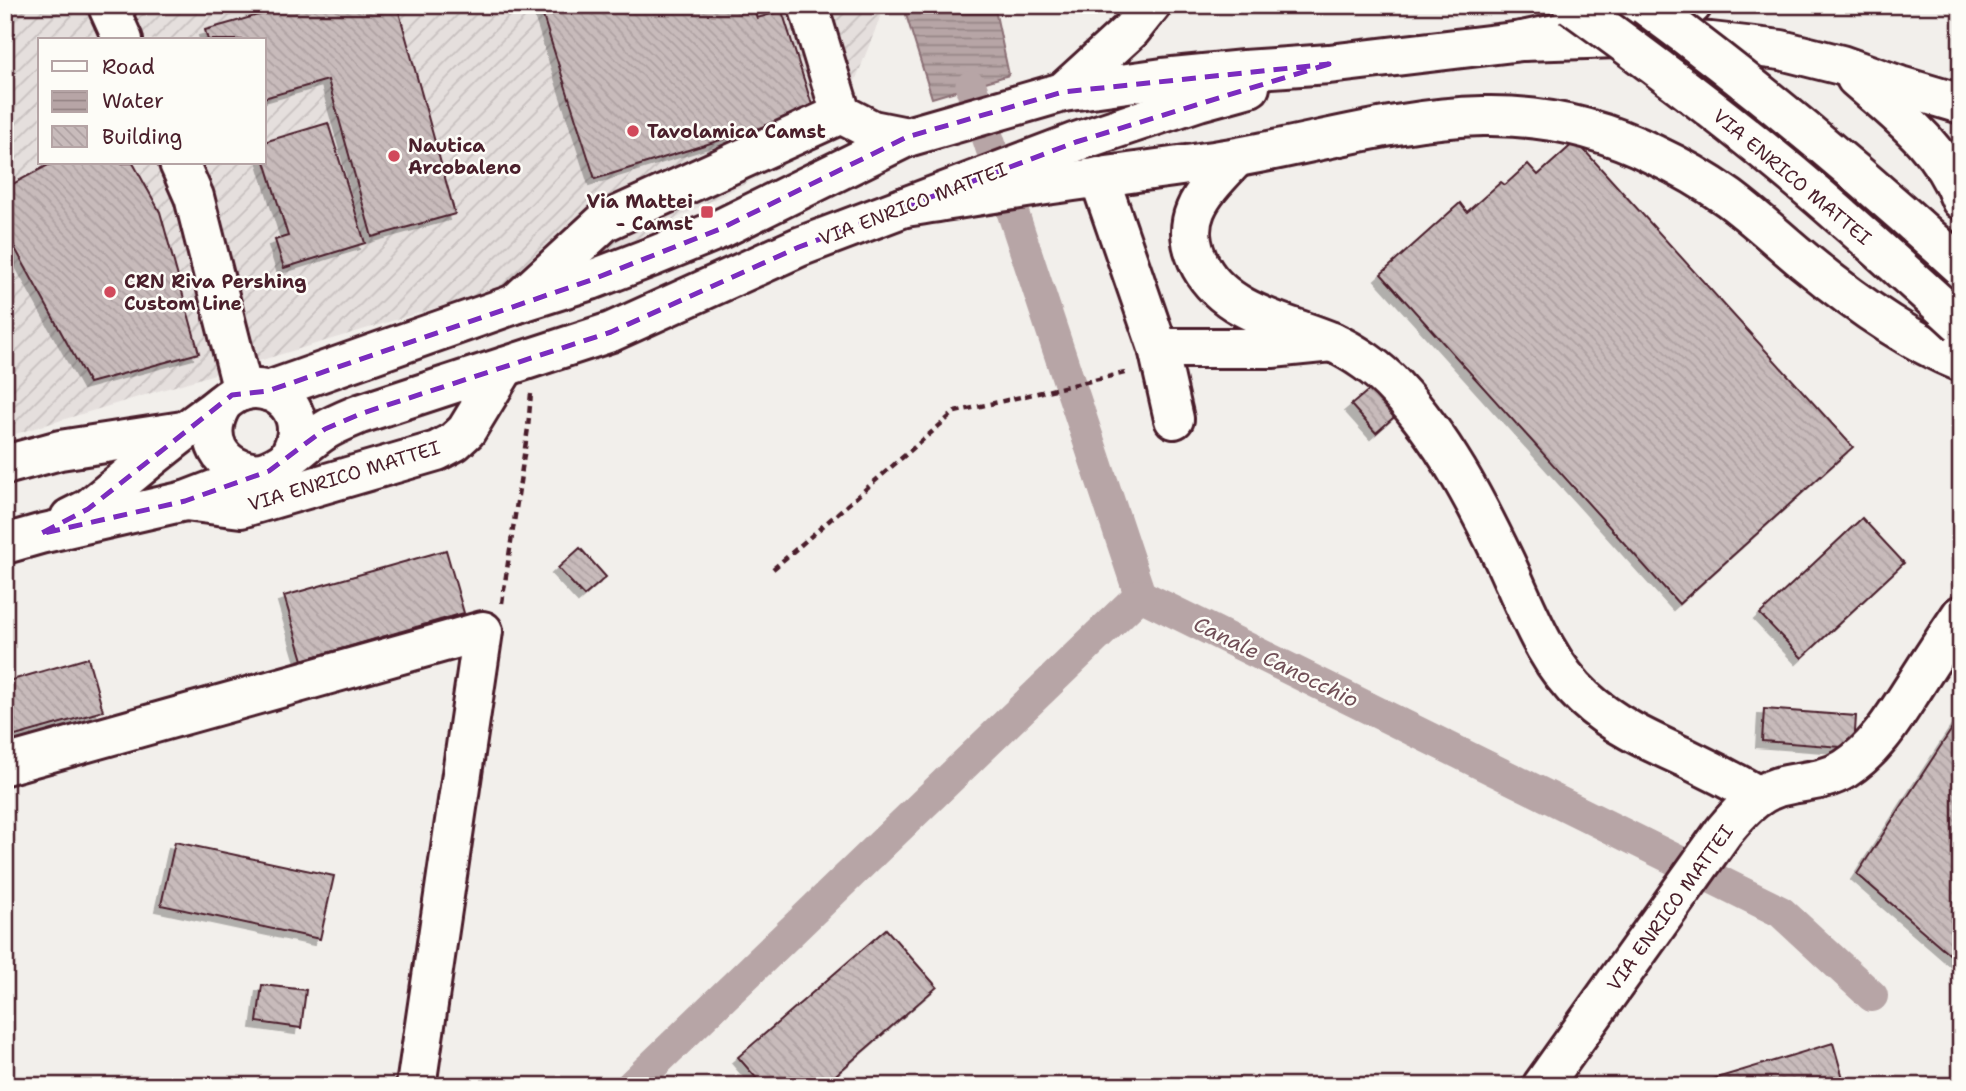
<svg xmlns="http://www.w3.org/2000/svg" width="1966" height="1091" font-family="'Shantell Sans',sans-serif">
<defs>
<pattern id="industrial-furrows" width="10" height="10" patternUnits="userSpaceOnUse" patternTransform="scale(1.75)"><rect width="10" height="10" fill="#e5dfdd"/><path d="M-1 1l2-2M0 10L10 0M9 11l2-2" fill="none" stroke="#c6bfbe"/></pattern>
<pattern id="water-rules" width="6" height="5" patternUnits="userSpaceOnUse" patternTransform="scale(1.75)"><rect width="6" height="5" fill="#b7a5a6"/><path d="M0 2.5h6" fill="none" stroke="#978687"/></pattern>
<pattern id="building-back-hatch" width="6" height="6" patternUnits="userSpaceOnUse" patternTransform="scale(1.75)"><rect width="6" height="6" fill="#c8bbbb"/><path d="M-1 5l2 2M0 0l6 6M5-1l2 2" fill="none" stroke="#ada0a1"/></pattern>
<filter id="shadow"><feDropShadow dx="-6" dy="6" stdDeviation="0" flood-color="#0004"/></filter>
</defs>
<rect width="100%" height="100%" fill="#f2efeb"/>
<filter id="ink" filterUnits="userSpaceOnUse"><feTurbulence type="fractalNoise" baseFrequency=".0143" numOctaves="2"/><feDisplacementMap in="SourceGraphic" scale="14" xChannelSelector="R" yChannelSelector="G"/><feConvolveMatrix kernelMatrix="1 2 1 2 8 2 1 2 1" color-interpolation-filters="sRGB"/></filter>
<g filter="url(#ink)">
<path fill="url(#industrial-furrows)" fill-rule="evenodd" d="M5 5H885L832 140 592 261 5 437ZM40 40H264V163H40Z"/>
<path fill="url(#water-rules)" stroke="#8b6f75" stroke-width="2" d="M903 5H994L1009 75 932 98Z"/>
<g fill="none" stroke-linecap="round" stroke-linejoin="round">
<g stroke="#b7a5a6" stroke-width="32">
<path d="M971 87 1140 595 1781 912 1872 996"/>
<path d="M631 1086 1140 595"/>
</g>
</g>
<g fill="url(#building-back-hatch)" stroke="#4a1f2b" stroke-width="2" filter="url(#shadow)">
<path d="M294 5H397L455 214 372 237 328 80 264 98V40H208L205 30Z"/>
<path d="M540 5H568L542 13Z"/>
<path d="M568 5H752L757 18 782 11 814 111 595 179 542 13Z"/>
<path d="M328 123 365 243 284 268 275 240 288 236 264 158V142Z"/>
<path d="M1576 141 1853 447 1679 604 1381 274 1460 203 1467 212 1501 182 1505 185 1528 164 1538 175Z"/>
<path d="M52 163H133L160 212 199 353 89 383 5 230V188Z"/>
<path d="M1376 384 1401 411 1376 433 1351 405Z"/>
<path d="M1862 518 1904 563 1802 658 1760 614Z"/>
<path d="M580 548 606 577 584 596 558 568Z"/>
<path d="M446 550 464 613 303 660 284 596Z"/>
<path d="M88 658 103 711 5 739V682Z"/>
<path d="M1764 709 1856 716 1854 748 1762 741Z"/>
<path d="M1961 715V964L1857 874Z"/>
<path d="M175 842 334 876 320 939 161 905Z"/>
<path d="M886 929 937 987 823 1086H763L738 1057Z"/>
<path d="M262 985 306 990 301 1028 257 1022Z"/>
<path d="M1833 1043 1845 1085 1690 1086Z"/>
</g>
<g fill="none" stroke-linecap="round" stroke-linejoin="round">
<defs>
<g id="minor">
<path d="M117 5 109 9 123 40"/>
<path d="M808 5 841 114 872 130 907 137"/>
<path d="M179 163 194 197 243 391"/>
<path d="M1099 177 1158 348 1174 419"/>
<path d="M515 304 604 222 841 114"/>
<path d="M1158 348H1272L1332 342"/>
<path d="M5 465 60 450 183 431"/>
<path d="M185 501 241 508 437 451 454 442 466 431 505 367"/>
<path d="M5 765 483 631 416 1086"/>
<path d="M1542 1086 1724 831C1739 813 1755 794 1778 787 1800 781 1824 782 1845 769 1876 749 1894 718 1914 687 1929 663 1945 639 1961 615"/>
</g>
<g id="major">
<path d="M1856 78C1896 113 1942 147 1961 200"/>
<path d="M1063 92 1131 30 1151 5"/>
<path d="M268 391 515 304 591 280 654 256 720 229 907 137 1063 92 1163 78 1244 70 1329 64 1522 41 1619 38 1711 42 1781 50 1841 65 1900 86 1961 104"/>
<path d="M222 404C202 438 219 469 258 473"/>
<path d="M70 518 88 509C129 477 168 442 211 412 221 405 230 395 242 391 264 384 288 396 295 417 300 432 296 445 288 458"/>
<path d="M5 544 40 534 185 501 258 473C284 468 302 445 324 431 335 424 348 419 360 414L611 332 799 247 1076 142 1199 101 1250 87"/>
</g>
<g id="highway">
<path d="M1522 41 1692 5"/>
<path d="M1236 158C1204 192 1175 218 1201 267 1227 314 1287 323 1332 342 1354 352 1379 369 1396 388 1443 438 1476 501 1505 562 1527 609 1545 662 1584 698 1613 725 1649 741 1684 757 1709 769 1734 782 1759 796"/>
<path d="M905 207C970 197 1036 186 1102 177 1147 170 1193 165 1238 157 1386 130 1508 81 1655 155 1681 167 1705 181 1729 198 1756 218 1781 242 1808 264 1854 302 1905 339 1961 362"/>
</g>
</defs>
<use href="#minor" stroke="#4a1f2b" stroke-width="44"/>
<use href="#major" stroke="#4a1f2b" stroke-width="44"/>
<use href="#highway" stroke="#4a1f2b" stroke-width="44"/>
<g stroke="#4a1f2b" stroke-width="4.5" stroke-dasharray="7 5" stroke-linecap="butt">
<path d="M773 569 955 412 1129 372"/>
<path d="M502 603 528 428 531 393"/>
</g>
<use href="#minor" stroke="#fdfcf7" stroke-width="38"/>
<use href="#major" stroke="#fdfcf7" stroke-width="38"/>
<use href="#highway" stroke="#fdfcf7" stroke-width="38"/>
<defs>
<g id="highway-bridge">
<path d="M1572 5C1643 56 1713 109 1780 164 1842 215 1902 270 1961 324"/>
<path d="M1645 5C1755 86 1860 174 1961 266"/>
</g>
</defs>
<use href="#highway-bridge" stroke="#4a1f2b" stroke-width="44" stroke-linecap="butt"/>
<use href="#highway-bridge" stroke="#fdfcf7" stroke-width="38"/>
</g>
</g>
<path fill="none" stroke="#7b2cbf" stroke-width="5" stroke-dasharray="14 9" stroke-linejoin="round" d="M1329 64 1076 142 799 247 611 332 360 414 325 429 269 471 185 501 40 534 88 509 232 395 268 391 591 280 720 229 907 137 1063 92Z"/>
<g fill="#d1495b" stroke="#fdfcf7" stroke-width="2.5">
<circle cx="633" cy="131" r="7"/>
<circle cx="394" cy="156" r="7"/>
<rect x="700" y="205" width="14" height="14" rx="3.5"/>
<circle cx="110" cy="292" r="7"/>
</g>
<g text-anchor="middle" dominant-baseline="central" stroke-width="5" stroke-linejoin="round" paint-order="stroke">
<g font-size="19" font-weight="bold" fill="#4a1f2b" stroke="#fdfcf7" text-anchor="start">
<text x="647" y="131">Tavolamica Camst</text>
<text x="408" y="145">Nautica<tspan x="408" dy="22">Arcobaleno</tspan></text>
<text x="693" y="201" text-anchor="end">Via Mattei<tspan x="693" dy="22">- Camst</tspan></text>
<text x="124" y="281">CRN Riva Pershing<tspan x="124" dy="22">Custom Line</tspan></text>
</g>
<g font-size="19" fill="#4a1f2b" stroke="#fdfcf7">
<text transform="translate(1792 177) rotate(40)">VIA ENRICO MATTEI</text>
<text transform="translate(913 204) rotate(-21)">VIA ENRICO MATTEI</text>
<text transform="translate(344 476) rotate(-17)">VIA ENRICO MATTEI</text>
<text transform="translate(1670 908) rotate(-54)">VIA ENRICO MATTEI</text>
</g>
<g font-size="21" font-style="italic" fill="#704e56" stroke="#fdfcf7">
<text transform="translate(1276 662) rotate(26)">Canale Canocchio</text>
</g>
</g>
<rect width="1966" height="1091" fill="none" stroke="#fdfcf7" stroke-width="28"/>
<rect x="14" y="14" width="1938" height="1063" fill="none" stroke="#4a1f2b" stroke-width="2.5" filter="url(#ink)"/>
<rect x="38" y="38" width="228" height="126" fill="#fdfcf7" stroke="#b5a4a5" stroke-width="2"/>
<rect x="52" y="61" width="35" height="10" fill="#fdfcf7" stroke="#b5a4a5" stroke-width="2"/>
<text x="102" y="74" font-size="21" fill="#4a1f2b">Road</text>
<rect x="52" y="91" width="35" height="21" fill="url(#water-rules)" stroke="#b5a4a5" stroke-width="2"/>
<text x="102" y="108" font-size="21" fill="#4a1f2b">Water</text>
<rect x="52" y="126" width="35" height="21" fill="url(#building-back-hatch)" stroke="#b5a4a5" stroke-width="2"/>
<text x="102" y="144" font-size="21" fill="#4a1f2b">Building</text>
</svg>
